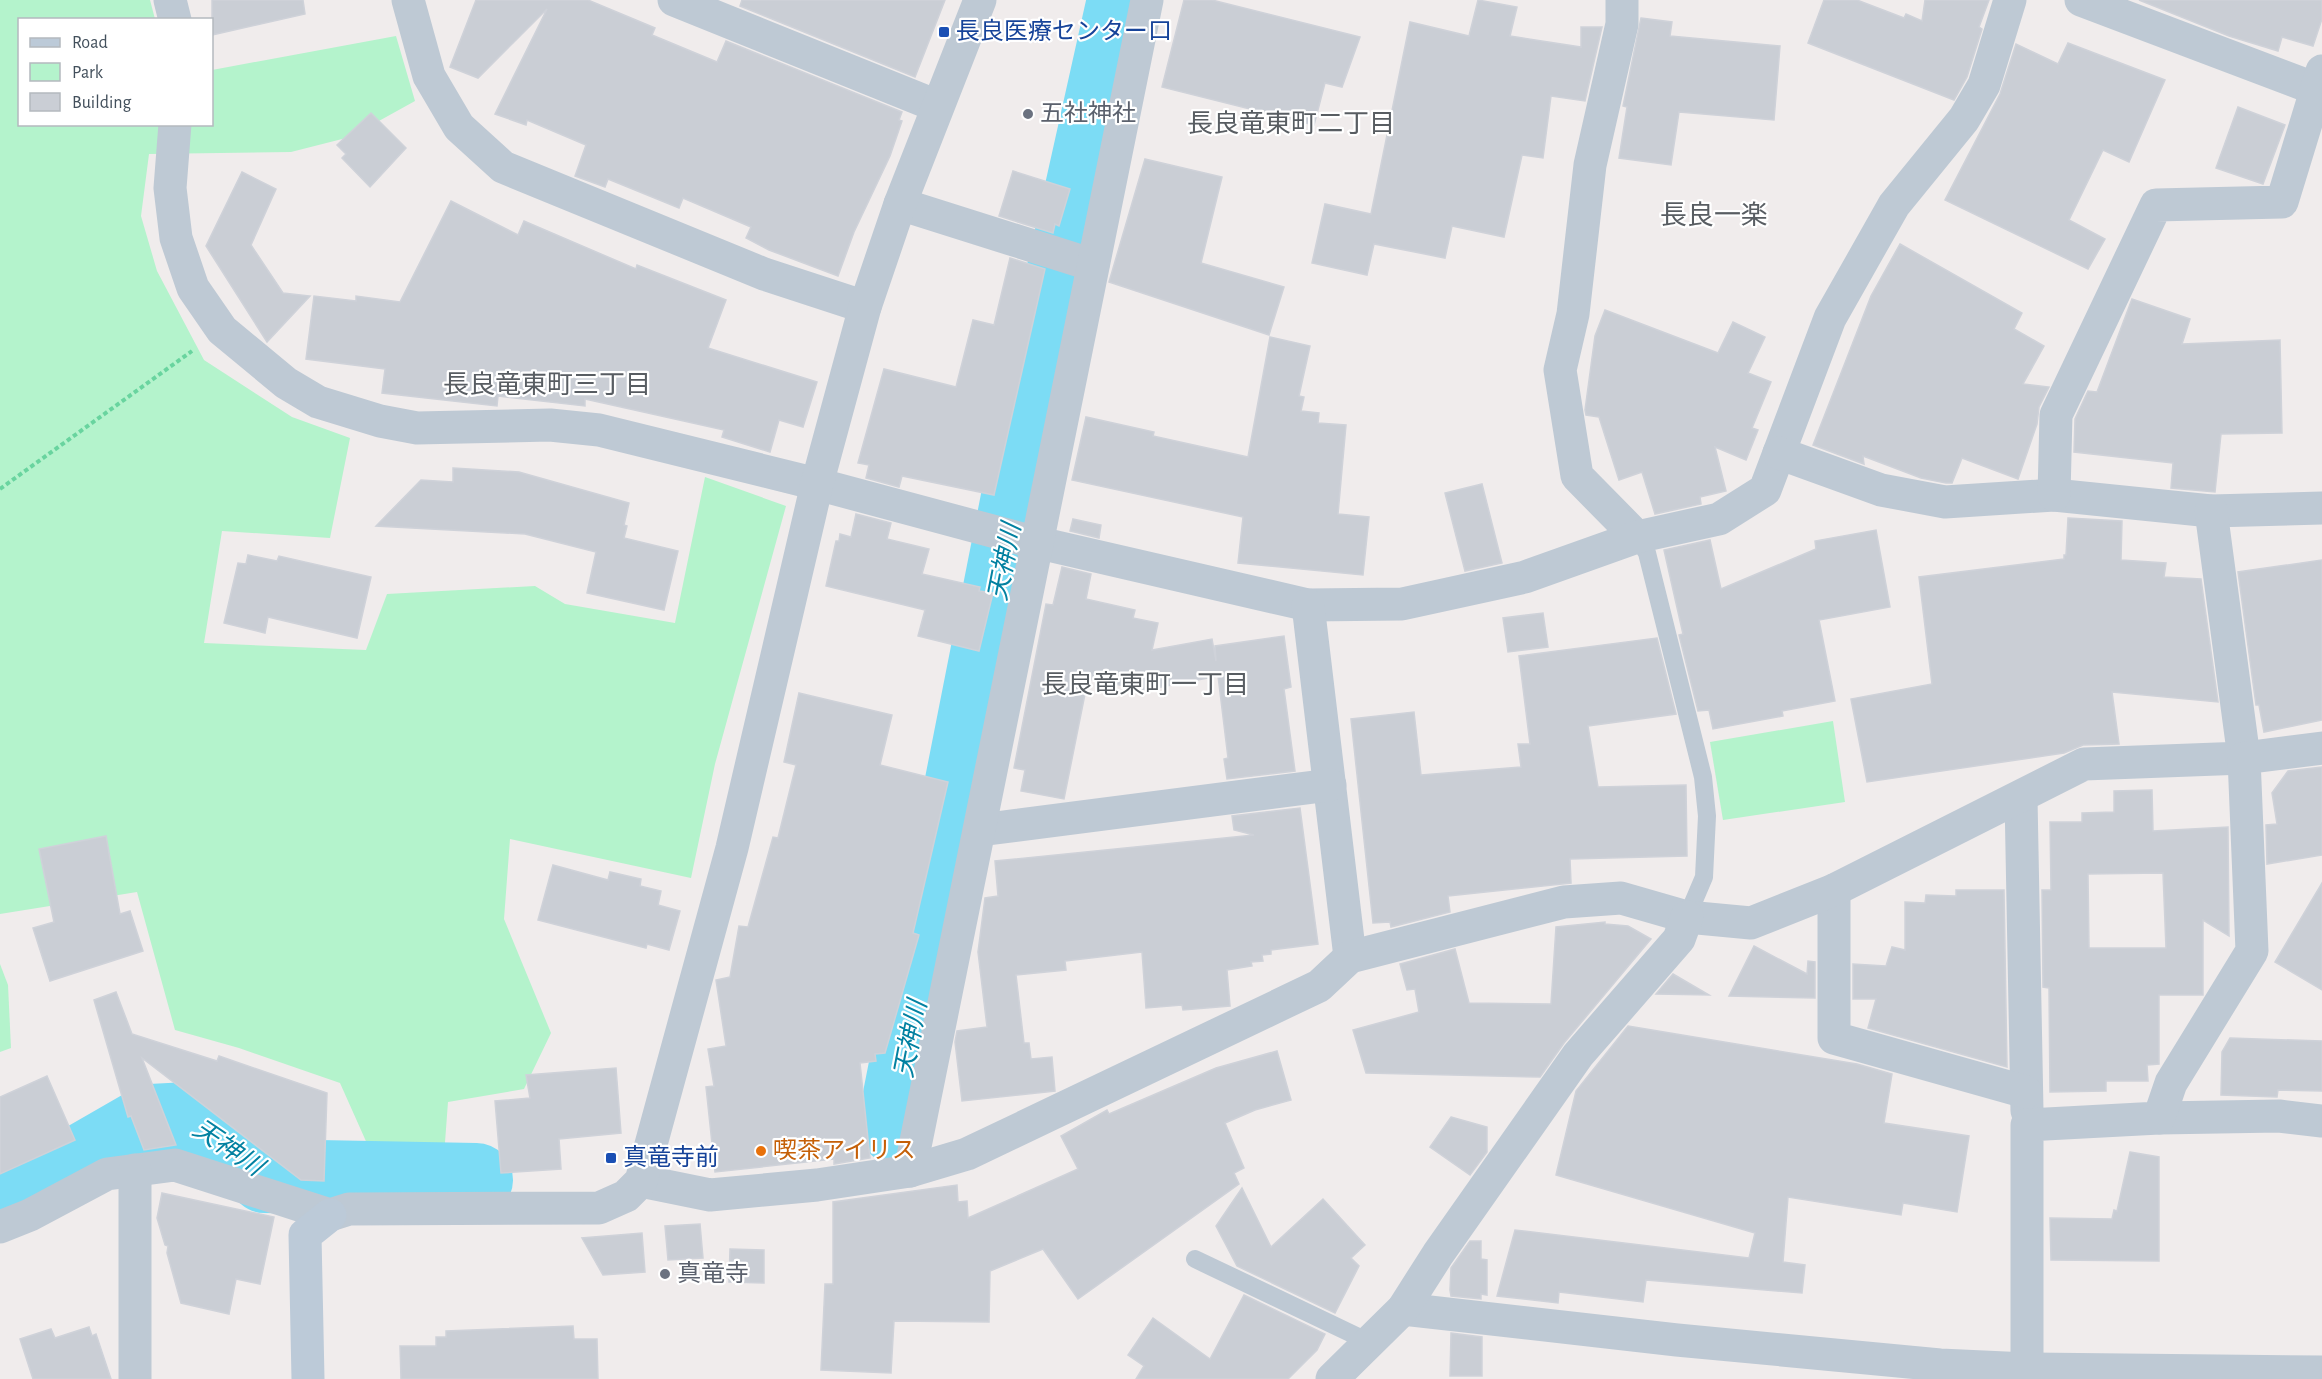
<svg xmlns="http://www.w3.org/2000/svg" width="2322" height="1379" font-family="'Alegreya Sans','Noto Sans JP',sans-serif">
<rect width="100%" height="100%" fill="#f0ecec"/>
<g fill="#b4f3cc">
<path d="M0 0H150L155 19 20 20V124H212V70L396 36 415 101 350 137 291 152 149 154 141 216 157 271 204 360 292 417 350 438 330 538 222 531 204 643 366 650 387 594 535 586 565 604 675 623 705 477 786 506 715 764 691 878 510 839 504 919 551 1033 524 1089 448 1102 443 1169 367 1174 369 1148 340 1083 239 1048 175 1030 137 892 0 914Z"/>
<path d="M1833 721 1845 802 1723 820 1710 742Z"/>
<path d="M0 964 8 985 11 1048 0 1052Z"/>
</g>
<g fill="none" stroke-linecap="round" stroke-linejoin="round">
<g stroke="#7cdcf5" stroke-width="74">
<path d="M894 1126 1056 305 1124 0"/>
<path d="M0 1200 45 1182 151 1121 189 1119 215 1132 265 1176 476 1180"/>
</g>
</g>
<g fill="#caced5" stroke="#cfd2d9" stroke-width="1.5" fill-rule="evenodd">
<path d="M212 0H303L305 14 212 35Z"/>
<path d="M476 0H588L655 28 652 35 717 62 726 41 902 112 899 120 902 121 890 156 854 232 838 276 769 250 746 238 751 227 683 198 679 208 608 179 605 187 575 176 586 145 527 120 526 125 495 114 547 9 478 78 450 67Z"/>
<path d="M742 0H945L915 77 740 6Z"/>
<path d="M1184 0H1212L1360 37 1342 87 1325 83 1314 125 1162 87Z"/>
<path d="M1478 0 1517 7 1510 36 1581 47V27H1602L1585 101 1551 96 1543 158 1522 155 1504 237 1452 226 1445 258 1374 244 1367 275 1312 263 1325 204 1371 214 1410 22 1469 36Z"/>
<path d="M1824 0H1857L1904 18 1906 14 1922 21 1925 0H1989L1979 27 1982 29 1967 77 1954 100 1808 43Z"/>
<path d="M2139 0H2322V19L2313 46 2282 37 2278 51 2229 36Z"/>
<path d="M1641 18 1672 22 1670 36 1780 46 1774 120 1679 112 1671 165 1619 158 1627 107 1623 106Z"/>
<path d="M2068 43 2165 80 2129 162 2103 150 2069 220 2105 239 2088 269 1945 200 2000 94 2016 44 2058 64Z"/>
<path d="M2238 107 2285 125 2263 184 2216 168Z"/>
<path d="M371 113 406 148 370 187 342 158 346 154 337 145Z"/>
<path d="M1145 159 1222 177 1201 263 1284 287 1269 335 1109 282Z"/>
<path d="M1013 171 1070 189 1059 226 1055 224 1053 233 999 216Z"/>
<path d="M242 172 276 189 251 245 283 293 310 296 267 342 206 246Z"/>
<path d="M451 201 518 235 524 221 636 269 637 265 726 300 708 348 817 382 803 427 779 420 770 452 722 437 724 430 585 399V406L498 396 497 406 382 393 385 369 306 359 314 296 356 301V296L400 302Z"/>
<path d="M1900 244 2022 313 2014 329 2044 346 2023 384 2049 387 2039 407 2037 424 2018 479 1962 458 1952 483H1946L1921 478 1863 456 1864 464 1813 445 1871 296Z"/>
<path d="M1010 258 1045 269 994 495 902 476 899 487 866 478 869 465 858 463 884 369 956 387 973 320 994 325Z"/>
<path d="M2132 299 2190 319 2182 344 2280 340 2282 433 2221 434 2215 492 2171 488 2173 463 2074 452 2075 419 2088 391 2097 392Z"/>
<path d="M1605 310 1718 353 1733 322 1765 337 1748 373 1771 382 1752 428 1758 430 1746 460 1715 447 1726 491 1700 497 1701 504 1655 514 1642 472 1619 480 1599 417 1586 415 1585 410 1595 336Z"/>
<path d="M1270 337 1310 346 1299 396 1304 397 1301 411 1319 413 1318 423 1346 425 1338 514 1369 517 1363 575 1238 563 1243 517 1072 480 1086 417 1154 432 1153 436 1248 457Z"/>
<path d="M453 468 519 472 629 503 624 525 627 526 624 538 678 551 664 610 587 593 596 552 525 534 376 526 421 480 453 482Z"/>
<path d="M1482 484 1502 563 1465 571 1445 493Z"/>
<path d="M856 514 891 523 887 539 929 549 922 574 980 587 979 591 993 593 979 651 918 636 925 610 826 586 836 541H839L840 534 851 537Z"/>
<path d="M2068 518 2122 521 2121 560 2166 563 2164 577 2201 579 2218 702 2112 692 2119 744 2083 745 2064 753 1867 782 1851 699 1932 684 1919 577 2064 559V555H2066Z"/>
<path d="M1073 519 1101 525 1099 538 1070 531Z"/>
<path d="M1876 530 1890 607 1819 620 1835 701 1782 711 1783 716 1713 729 1709 710 1698 711 1679 635 1683 634 1664 550 1710 540 1721 589 1816 549 1815 541Z"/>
<path d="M248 555 277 561 279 556 371 577 357 638 268 617 265 633 224 623 238 563 246 564Z"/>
<path d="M2322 560V720L2264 732 2259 705H2256L2238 572Z"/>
<path d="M1062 567 1091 574 1086 599 1135 610 1133 618 1158 623 1152 650 1212 639 1216 661 1215 646 1284 636 1291 687 1284 689 1295 771 1227 779 1224 759 1228 758 1218 676 1146 690 1088 679 1064 799 1021 791 1025 770 1014 768 1046 604 1053 605Z"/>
<path d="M1543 613 1548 647 1508 652 1503 618Z"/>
<path d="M1657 638 1676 714 1588 726 1598 787 1686 785 1687 856 1570 859 1571 883 1448 896 1450 912 1391 927 1390 922 1373 923 1351 719 1414 712 1421 775 1521 767 1518 744H1530L1519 656Z"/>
<path d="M799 693 892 715 880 765 948 782 913 933 919 935 885 1053 875 1054 876 1061 860 1063 870 1158 834 1164V1159L715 1172 706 1087 714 1086 708 1049 726 1046 716 980 730 977 739 926 748 927 773 837 778 838 796 765 784 762Z"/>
<path d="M2322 767V855L2267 864 2266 825 2277 824 2272 793 2288 771Z"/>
<path d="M2152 790 2153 831 2228 827 2229 936 2203 920V995H2159V1064L2147 1065 2148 1081H2106V1091L2050 1092 2049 988 2043 987 2042 890H2051L2050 822H2082V813L2114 812V791ZM2163 873 2166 948H2089L2088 874Z"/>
<path d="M1300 808 1318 944 1271 950V954L1262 955 1263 961 1251 962 1252 966 1227 970 1230 1006 1183 1010 1182 1005 1146 1008 1142 952 1065 961 1066 970 1016 975 1024 1043H1029L1031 1059 1052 1057 1055 1091 962 1101 955 1042 957 1031 987 1027 978 952 985 898 998 896 995 861 1254 835 1234 830 1232 816Z"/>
<path d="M106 836 120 914 130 911 143 951 50 981 33 928 54 922 39 849Z"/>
<path d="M553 865 608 880 610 872 641 879 640 886 661 891 658 905 680 911 669 950 647 944 646 948 538 920Z"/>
<path d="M2322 883V990L2275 962Z"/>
<path d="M1956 890H2004L2007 1067 1868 1028 1876 999H1853V964L1886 966 1892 947 1905 950V902L1925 903 1926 895 1956 896Z"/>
<path d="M1605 922V924L1628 926 1651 939 1564 1043 1540 1077 1366 1073 1353 1030 1419 1012 1415 989 1407 990 1400 964 1455 949 1469 1003 1551 1004 1556 927Z"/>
<path d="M1754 946 1807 974 1808 961 1815 962V998L1729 996Z"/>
<path d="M1673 974 1709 995 1656 994Z"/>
<path d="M116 992 132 1034 217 1061 219 1056 327 1093 324 1181 301 1180 142 1058 176 1145 144 1150 131 1116 128 1117 94 1000Z"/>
<path d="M1628 1026 1857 1064 1892 1074 1884 1123 1969 1136 1957 1212 1903 1203 1901 1215 1788 1197 1783 1262 1805 1265 1802 1293 1646 1280 1643 1302 1559 1292 1558 1303 1497 1296 1515 1230 1749 1258 1755 1233 1556 1175 1576 1091Z"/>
<path d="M2230 1038 2322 1041V1091L2278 1090 2277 1097 2221 1095 2222 1052Z"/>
<path d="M1277 1051 1291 1100 1255 1110 1225 1123 1244 1168 1234 1173 1239 1184 1078 1299 1043 1249 990 1271 989 1322 894 1321 891 1373 821 1370 825 1284H833V1202L957 1185 958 1202 967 1201 968 1218 1078 1169 1061 1136 1107 1110 1109 1114 1216 1068Z"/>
<path d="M616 1068 621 1133 559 1139 561 1169 501 1173 495 1101 530 1098 526 1075Z"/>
<path d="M47 1076 75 1140 0 1174V1097Z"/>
<path d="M1451 1117 1487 1127V1152L1470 1175 1430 1147Z"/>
<path d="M2130 1152 2159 1157V1261L2051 1260 2050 1218 2112 1219 2114 1210 2117 1211Z"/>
<path d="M1242 1188 1271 1247 1323 1199 1365 1245 1351 1258 1359 1266 1335 1313 1237 1266 1216 1226Z"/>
<path d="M162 1193 274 1217 260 1284 236 1279 229 1314 181 1303 167 1253 168 1246 165 1245 157 1218Z"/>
<path d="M700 1224 703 1258 668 1260 665 1226Z"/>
<path d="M642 1233 645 1272 603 1275 582 1238Z"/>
<path d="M1470 1241H1481V1259L1487 1260V1295L1481 1294V1299L1451 1296 1450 1290 1451 1268Z"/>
<path d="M730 1249 764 1250V1283L729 1282Z"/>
<path d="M1244 1295 1325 1334 1317 1350 1288 1379H1136L1144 1366 1128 1355 1153 1318 1210 1359Z"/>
<path d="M573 1326 574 1339H597L598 1379H401L400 1346H436V1337H446V1331Z"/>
<path d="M89 1327 92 1336 96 1334 111 1379H33L20 1339 51 1329 55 1338Z"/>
<path d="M1451 1333 1482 1337V1376H1450Z"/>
</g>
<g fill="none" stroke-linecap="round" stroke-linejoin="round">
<path stroke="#69d49f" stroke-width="4" stroke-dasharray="4.5 3" stroke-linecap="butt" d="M0 489 192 351"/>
<g stroke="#bec9d4" stroke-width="18">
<path d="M1637 537 1647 553 1703 777 1707 816 1704 877 1687 917"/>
<path d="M1195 1259 1369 1342"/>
</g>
<g stroke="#bec9d4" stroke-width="33">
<path d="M170 0 175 20"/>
<path d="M408 0 429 76 459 127 503 167 764 274 865 307"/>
<path d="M674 0 937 106"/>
<path d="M1622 0V24L1590 165 1573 314 1560 370 1577 476 1637 537"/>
<path d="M2081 0 2316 89"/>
<path d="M175 124 170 188 176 238 193 288 222 330 286 383 318 402 380 421 417 428 550 425 599 430 817 484 1022 539 1308 605 1402 604 1525 577 1637 537 1719 519 1765 490 1830 318 1894 205 1964 119 1984 85 2010 0"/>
<path d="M900 204 1093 265"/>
<path d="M1779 453 1881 490 1945 502 2054 495 2211 511 2322 508"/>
<path d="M2054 495 2056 415 2156 205 2282 202 2322 71"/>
<path d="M1308 605 1350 957"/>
<path d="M2021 798 2027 1111"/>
<path d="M980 830 1330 785"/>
<path d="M1834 890V1038L2026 1092"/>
<path d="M2159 1118 2279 1116 2322 1121"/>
<path d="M910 1171 1147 0"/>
<path d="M641 1181 710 1195 817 1185 910 1171 967 1154 1319 986 1350 957 1564 902 1621 898 1687 917 1751 923 1834 890 2084 764 2244 758 2211 511"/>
<path d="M0 1227 30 1215 107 1174 175 1165 330 1215 349 1209 599 1208 626 1196 641 1181 732 848 817 484 865 307 900 204 980 0"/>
<path d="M1403 1309 1677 1340 1940 1365 2027 1369 2322 1372"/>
<path d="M135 1379V1170"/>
<path d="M1332 1379 1403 1309 1438 1254 1578 1055 1679 939 1687 917"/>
<path d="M2027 1379V1125L2159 1118 2171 1083 2252 951 2244 758 2322 748"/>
</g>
<path stroke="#bccad8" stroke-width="33" d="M308 1379 305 1235 330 1215"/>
</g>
<g fill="#1a4fb4" stroke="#fff" stroke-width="2">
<rect x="938" y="26" width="12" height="12" rx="3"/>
<rect x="605" y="1152" width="12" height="12" rx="3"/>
</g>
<g fill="#6b7280" stroke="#fff" stroke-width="2">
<circle cx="1028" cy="114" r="6"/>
<circle cx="665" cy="1274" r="6"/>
</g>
<circle fill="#e8710a" stroke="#fff" stroke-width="2" cx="761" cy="1151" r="6"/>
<g text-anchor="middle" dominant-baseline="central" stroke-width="4.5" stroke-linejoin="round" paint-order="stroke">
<g font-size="24" fill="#164399" stroke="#fff" text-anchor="start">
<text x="956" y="32">長良医療センター口</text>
<text x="623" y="1158">真竜寺前</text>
</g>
<g font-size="24" fill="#5b616d" stroke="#fff" text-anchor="start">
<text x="1040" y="114">五社神社</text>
<text x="677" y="1274">真竜寺</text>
</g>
<g font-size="24" fill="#c56008" stroke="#fff" text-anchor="start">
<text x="773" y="1151">喫茶アイリス</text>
</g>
<g font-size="26" fill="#585d62" stroke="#fff">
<text x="1291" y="124">長良竜東町二丁目</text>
<text x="547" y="385">長良竜東町三丁目</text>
<text x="1145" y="685">長良竜東町一丁目</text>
</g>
<g font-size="26" font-style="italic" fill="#0281a1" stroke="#fff">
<text transform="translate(1005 562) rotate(-79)">天神川</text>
<text transform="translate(911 1039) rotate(-79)">天神川</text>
<text transform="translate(228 1148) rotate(34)">天神川</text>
</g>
<g font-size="27" fill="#585d62" stroke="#fff">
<text x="1714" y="215">長良一楽</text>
</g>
</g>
<rect x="18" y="18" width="195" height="108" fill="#ffffff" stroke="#b4b9be" stroke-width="1.5"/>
<rect x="30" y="38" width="30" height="9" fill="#bccad8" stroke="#b4b9be" stroke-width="1.5"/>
<text x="72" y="48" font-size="18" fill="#43505c">Road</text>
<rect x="30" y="63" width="30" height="18" fill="#b4f3cc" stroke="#b4b9be" stroke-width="1.5"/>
<text x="72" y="78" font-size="18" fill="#43505c">Park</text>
<rect x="30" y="93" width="30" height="18" fill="#caced5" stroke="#b4b9be" stroke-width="1.5"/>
<text x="72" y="108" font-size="18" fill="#43505c">Building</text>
</svg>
